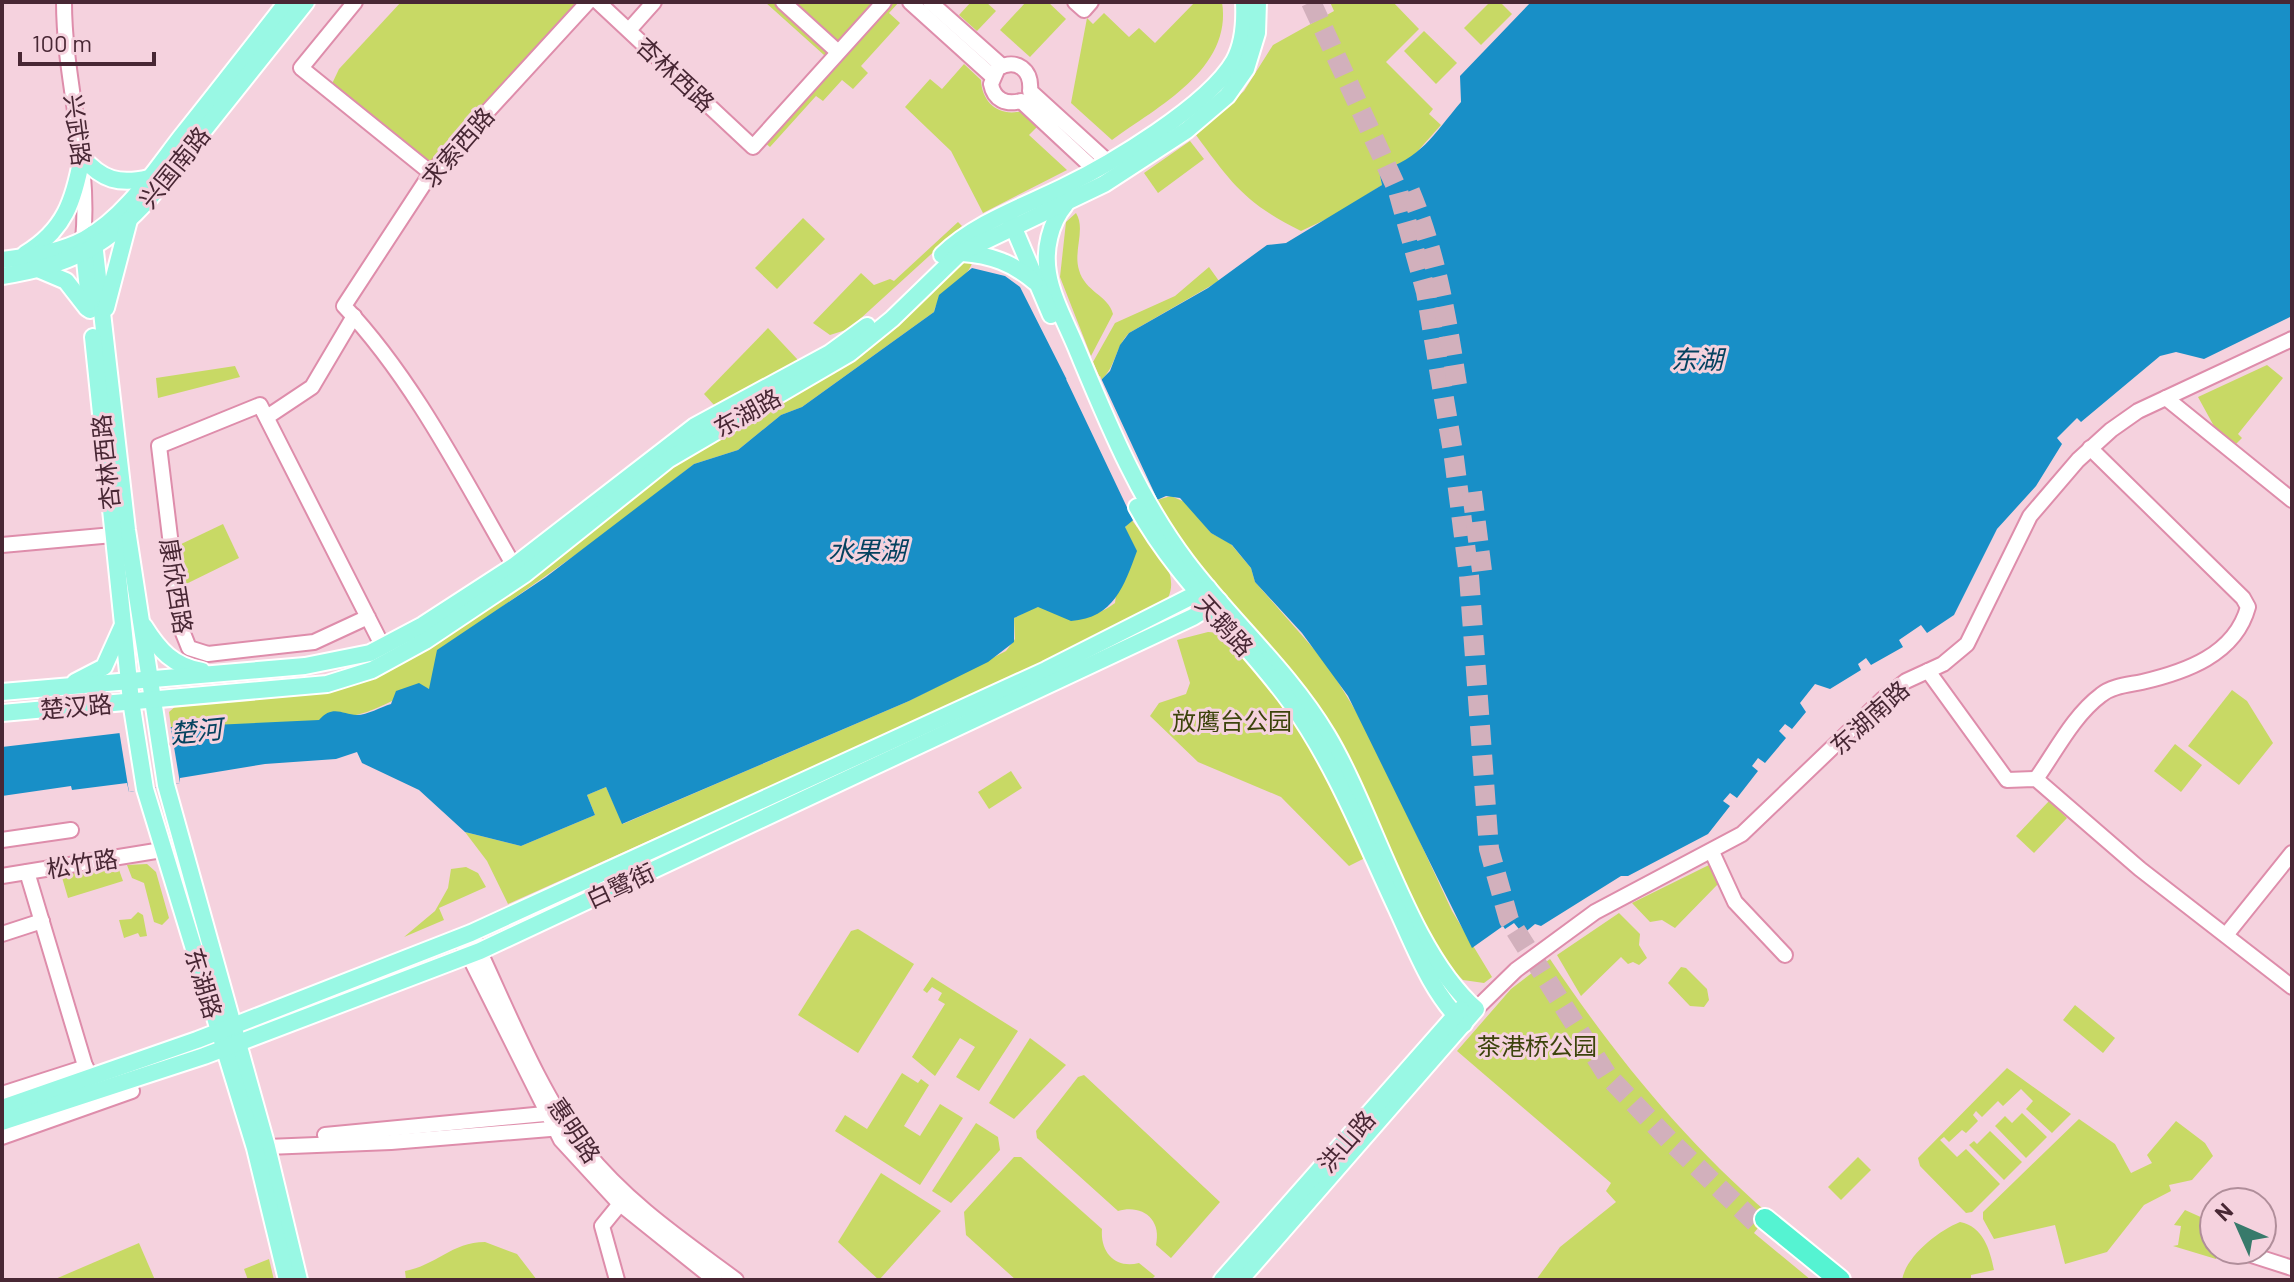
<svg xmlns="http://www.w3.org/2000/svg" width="2294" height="1282" font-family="Barlow,'Noto Sans SC',sans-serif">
<rect width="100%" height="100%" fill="#f5d2de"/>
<g fill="#c8d965">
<path d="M401 2H582L430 166 330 88 339 69Z"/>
<path d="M765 2H899L889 13 900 23 861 66 868 73 853 89 842 80 823 101 816 96 770 147 764 142 834 64Z"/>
<path d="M971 2H986L996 11 977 31 959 15Z"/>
<path d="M1026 2H1048L1066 19 1030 57 1000 30Z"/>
<path d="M1195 2H1222C1233 69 1157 107 1112 140L1071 103 1087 18 1093 24 1104 13 1129 37 1139 28 1155 43Z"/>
<path d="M1330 2H1393L1419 29 1386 62 1433 109 1429 114 1441 125 1407 163 1379 171 1382 185 1335 215 1301 231C1245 203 1232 184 1196 135L1244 91 1273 45 1334 11Z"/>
<path d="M1490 2H1500L1512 14 1481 45 1464 28Z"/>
<path d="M1424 31 1457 63 1436 84 1404 51Z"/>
<path d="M964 64 981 80C982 103 999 117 1022 111L1037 127 1029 135 1067 170 983 213 951 151 905 107 930 79 942 89Z"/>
<path d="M1190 141 1204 159 1158 193 1144 173Z"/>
<path d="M1076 213C1086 229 1073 251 1079 270 1085 292 1108 295 1113 314L1091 356 1060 277 1066 222Z"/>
<path d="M803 218 825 239 777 289 755 268Z"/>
<path d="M958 222 962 226 849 329 830 335 813 323 861 273 874 285 890 279 894 281Z"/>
<path d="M962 257 973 259C971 279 938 290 934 312L802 407 781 415 738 450 694 464 612 529 503 606 429 689C416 687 383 707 367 712 306 731 234 725 171 727L169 712 177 705C256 699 329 699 402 663L670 463 804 387Z"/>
<path d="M1209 267 1219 281 1129 333C1115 347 1116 367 1101 380L1093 362 1115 323 1175 296Z"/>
<path d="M768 328 798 360 715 406 704 394Z"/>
<path d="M2267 365 2283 378 2238 434 2242 438 2234 446 2215 428 2198 397Z"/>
<path d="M235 366 240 377 158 398 156 378Z"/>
<path d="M1171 496 1187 503 1211 533 1230 543 1251 568 1255 582 1327 664 1371 736 1452 911 1492 977 1484 983 1463 980 1443 961 1301 684 1234 610 1159 514 1163 511 1157 500Z"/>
<path d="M1131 519 1137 527 1142 524C1155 546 1180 573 1168 598L1041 665 508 904 487 861 465 832 521 846 595 815 587 795 606 787 623 824 909 701 1006 651 1015 639 1014 618C1021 615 1032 607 1039 607 1072 604 1078 630 1115 603L1124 529Z"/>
<path d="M223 524 239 558 182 586 177 546Z"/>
<path d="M1208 632C1260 632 1345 813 1367 857L1349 866 1281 797 1198 762 1150 716 1159 703 1186 694 1190 683 1177 640Z"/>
<path d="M2232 690 2247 701 2273 743 2239 785 2188 746Z"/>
<path d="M2175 744 2202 765 2181 792 2154 771Z"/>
<path d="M1011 771 1022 788 989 809 978 792Z"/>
<path d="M2049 801 2067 818 2034 853 2016 836Z"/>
<path d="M1713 863 1718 884 1675 928 1662 920 1650 922 1632 903Z"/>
<path d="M147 864 156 872 169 918 162 925 154 922 144 883 132 878 127 865Z"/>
<path d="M118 867 123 881 68 898 61 874Z"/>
<path d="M466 867 478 873 486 887 439 908 444 920 404 937 435 911 448 888 451 869Z"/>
<path d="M138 912 143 915 147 936 140 937 138 933 124 938 119 920 131 919Z"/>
<path d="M1619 913 1640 934 1639 945 1647 958 1639 965 1633 962 1628 964 1621 957 1581 996 1557 955Z"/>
<path d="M858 929 914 964 858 1053 798 1015 851 931Z"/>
<path d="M1550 959C1613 1053 1683 1140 1769 1214L1754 1233 1811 1280H1536L1560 1247 1616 1202 1606 1191 1611 1183 1457 1051 1511 989Z"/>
<path d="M1681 967 1686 968 1707 989 1709 1000 1704 1007 1690 1006 1668 983Z"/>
<path d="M932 977 1018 1031 979 1091 956 1077 975 1047 960 1038 935 1076 912 1057 945 1004 938 1000 942 993 932 987 927 993 923 990Z"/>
<path d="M2075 1005 2115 1038 2103 1053 2063 1020Z"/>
<path d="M1030 1038 1066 1065 1014 1119 989 1103Z"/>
<path d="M2007 1068 2071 1114 2052 1133 2026 1109 2033 1101 2021 1089 2003 1106 1998 1101 1982 1117 1976 1111 1973 1115 1978 1121 1966 1133 1962 1130 1949 1142 1944 1137 1940 1140 1957 1157 1966 1149 2000 1184 1972 1212 1966 1213 1920 1166 1918 1158Z"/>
<path d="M902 1073 918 1083 921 1079 929 1085 904 1126 920 1136 940 1104 963 1118 920 1185 835 1131 845 1115 867 1129Z"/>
<path d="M1084 1075 1220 1202 1171 1258 1156 1245C1162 1219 1142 1204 1118 1211L1037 1138 1036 1131 1078 1077Z"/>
<path d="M2022 1113 2047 1137 2026 1158 1995 1126 2005 1116 2012 1123Z"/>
<path d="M2079 1119 2115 1144 2131 1173 2152 1163 2147 1155 2176 1121 2205 1143 2213 1156 2192 1180 2169 1185 2171 1191 2144 1205 2107 1252 2065 1264 2055 1225 1994 1239 1983 1219V1212Z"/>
<path d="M976 1123 998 1137 1000 1150 951 1203 932 1191Z"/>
<path d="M1990 1131 2022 1162 2004 1180 1969 1145 1974 1141 1977 1144Z"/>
<path d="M1014 1157H1021L1102 1229C1100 1253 1116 1269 1139 1263L1155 1276 1151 1280H1016L966 1235 964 1212Z"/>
<path d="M1858 1157 1871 1170 1841 1200 1828 1187Z"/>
<path d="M881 1173 941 1211 879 1280 838 1242Z"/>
<path d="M2185 1210 2214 1223V1250H2219L2216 1259 2173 1246 2178 1245 2181 1226 2174 1225Z"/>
<path d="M1960 1222C1983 1226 1990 1250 1994 1270L1971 1275V1280H1902C1906 1256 1938 1231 1960 1222Z"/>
<path d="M485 1242 517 1254 537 1280H406L405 1271C435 1266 452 1242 485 1242Z"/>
<path d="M139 1243 155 1280H53Z"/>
<path d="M269 1259 274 1280H248L244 1269Z"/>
</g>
<path fill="#188fc7" d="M1531 2H2292V316L2204 359 2176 352 2160 356 2081 422 2077 418 2057 438 2062 444 2036 486 1997 529 1954 615 1927 633 1921 625 1899 640 1903 647 1871 665 1866 658 1858 664 1861 670 1830 689 1815 684 1800 703 1806 712 1792 729 1785 724 1779 731 1786 738 1765 763 1758 758 1752 766 1758 771 1737 798 1730 793 1723 801 1730 806 1708 834 1628 876H1621L1541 926 1535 924 1523 934 1514 923 1505 929 1503 926 1472 948 1348 696 1302 633 1255 582 1251 568 1232 545 1211 533 1180 498 1166 496 1157 500 1125 527 1137 551C1124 586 1114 618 1071 621L1038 607 1014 618V642L988 662 909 701 622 824 606 787 587 795 595 815 521 846 465 832 419 790 362 763 357 752 336 759 265 764 180 778V783L129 792 127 783 72 790 71 786 2 796V747L171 727 319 720C333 704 343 715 357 715 367 715 381 707 391 704L396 691 419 683 429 689 437 650 546 577 694 464 738 450 781 415 802 407 934 312 939 295 972 268 1005 276 1020 287 1069 384 1101 380 1110 371 1120 345 1129 333 1208 288 1267 245 1286 243 1382 185 1379 171C1421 159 1433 135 1461 102L1460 76Z"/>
<g fill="#f5d2de">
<path d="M1100 376 1159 503 1134 522 1066 379 1074 382Z"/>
<path d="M170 723 180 783 129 792 119 730Z"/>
</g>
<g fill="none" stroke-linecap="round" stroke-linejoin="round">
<g stroke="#d2b0bc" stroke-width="20" stroke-dasharray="20 10" stroke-linecap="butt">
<path d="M1311 2 1398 191 1426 292 1454 458 1469 576 1489 849 1509 920 1607 1075 1670 1141 1759 1226"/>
<path d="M1410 191C1436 253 1447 319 1457 385"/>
<path d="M1472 492 1482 571"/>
</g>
<defs>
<g id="minor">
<path d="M64 2C64 82 91 160 83 240"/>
<path d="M355 2 301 68 431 173"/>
<path d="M598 2 753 147 884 2"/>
<path d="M783 2 838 52"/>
<path d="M910 2 992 76"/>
<path d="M930 2 1002 66"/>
<path d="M1075 2 1084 10 1091 2"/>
<path d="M629 30 654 2"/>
<path d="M1095 170 1021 101C1006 105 994 100 991 84L998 68C1017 58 1032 70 1030 91L1108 162"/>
<path d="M2166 398 2292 500"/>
<path d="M267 417 312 387 354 316"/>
<path d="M2 545 113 535"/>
<path d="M514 566C463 478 414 380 344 306L431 173 588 2"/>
<path d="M368 617 314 642 208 654 189 648 181 628 159 446 260 405 383 647"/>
<path d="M1928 671 2007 780 2036 779 2140 869 2292 987"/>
<path d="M2036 779C2056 751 2073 716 2101 695 2112 686 2128 685 2142 682 2185 672 2235 655 2248 607L2243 598 2090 448"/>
<path d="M2 840 71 830"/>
<path d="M1712 852 1735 902 1785 955"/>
<path d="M27 872 89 1079"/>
<path d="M2 876 162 850"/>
<path d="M471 933C503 999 539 1094 584 1149 627 1203 682 1240 736 1280"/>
<path d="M2 934 42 921"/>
<path d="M2226 935 2292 853"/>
<path d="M460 938 561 1140 619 1203 715 1280"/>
<path d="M1476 1009 1516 970 1595 912 1742 834 1883 699 1906 681 1943 664 1967 644 2030 516 2078 460 2111 430 2138 411 2292 339"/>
<path d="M2 1094 86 1067"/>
<path d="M325 1135 555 1113"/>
<path d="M2 1137 132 1091 128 1081"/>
<path d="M267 1147 391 1142 562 1128"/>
<path d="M2236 1250 2292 1268"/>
<path d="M617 1280 602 1226 624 1199"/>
</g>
<g id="major">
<path d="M82 157C102 180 119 185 149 178"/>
<path d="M1065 205C1050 223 1044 250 1048 273 1052 298 1066 323 1076 347 1107 421 1137 496 1186 561 1231 621 1288 670 1327 735 1374 813 1409 951 1476 1009L1240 1280"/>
<path d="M1010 219 1051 315"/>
<path d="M93 234 127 530 166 785 267 1147 299 1280"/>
<path d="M84 250 90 310"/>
<path d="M962 253C991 255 1013 263 1035 282"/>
<path d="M25 254C65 230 74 200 82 157"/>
<path d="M942 255C975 223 1022 207 1063 187 1110 164 1208 106 1234 61 1244 43 1245 22 1244 2"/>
<path d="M2 260C31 256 59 253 85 239 125 217 154 172 181 137 217 92 252 47 287 2"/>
<path d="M40 270 66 281 87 308"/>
<path d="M2 276C67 266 105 248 149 199L306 2"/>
<path d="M106 308 129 220"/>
<path d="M93 337 131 701 145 789 255 1148 287 1280"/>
<path d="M1137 507C1178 582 1242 635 1291 703 1336 766 1364 839 1397 909 1415 948 1432 994 1464 1024"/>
<path d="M144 626C159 650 173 666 202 671"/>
<path d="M75 682 104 667 122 627"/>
<path d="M2 692 305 666 370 653 423 625 514 566 695 426 830 353 867 326"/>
<path d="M2 713 327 684 372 670 425 641 525 574 669 459 850 353 892 319 960 253 1104 184 1187 130 1227 96 1246 69 1257 33 1258 2"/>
<path d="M2 1108 197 1040 471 933 1046 670 1208 588"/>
<path d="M2 1122 204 1056 480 951 1193 617 1219 601"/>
<path d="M1222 1280 1461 1009"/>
</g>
<path id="highway" d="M1765 1219 1840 1280"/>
</defs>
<use href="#minor" stroke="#de8dab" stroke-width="18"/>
<use href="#major" stroke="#fff" stroke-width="20"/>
<use href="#highway" stroke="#fff" stroke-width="24"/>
<use href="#minor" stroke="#fff" stroke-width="14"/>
<use href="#major" stroke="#99f8e4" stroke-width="16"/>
<use href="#highway" stroke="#55f3d2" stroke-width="20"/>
</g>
<g text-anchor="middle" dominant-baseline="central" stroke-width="6" stroke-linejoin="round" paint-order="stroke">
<g font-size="24" fill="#482734" stroke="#f5d2de">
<text transform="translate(676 74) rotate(43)">杏林西路</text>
<text transform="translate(78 130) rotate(83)">兴武路</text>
<text transform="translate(457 147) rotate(-49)">求索西路</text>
<text transform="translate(174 167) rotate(-51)">兴国南路</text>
<text transform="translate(747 412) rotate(-29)">东湖路</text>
<text transform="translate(105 462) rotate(-96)">杏林西路</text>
<text transform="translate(177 586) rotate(81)">康欣西路</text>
<text transform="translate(1225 625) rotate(48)">天鹅路</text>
<text transform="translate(76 706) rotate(-5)">楚汉路</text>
<text transform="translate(1869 717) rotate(-42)">东湖南路</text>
<text transform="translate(82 863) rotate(-9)">松竹路</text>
<text transform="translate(620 885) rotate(-25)">白鹭街</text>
<text transform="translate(204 983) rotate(73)">东湖路</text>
<text transform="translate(575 1130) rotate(56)">惠明路</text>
<text transform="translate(1346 1141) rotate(-49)">洪山路</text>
</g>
<g font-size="24" fill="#3c430b" stroke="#f5d2de">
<text x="1232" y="720">放鹰台公园</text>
<text x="1537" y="1045">茶港桥公园</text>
</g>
<g font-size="26" font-style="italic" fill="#04425f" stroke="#f5d2de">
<text x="1697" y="358">东湖</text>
<text x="867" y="549">水果湖</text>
<text transform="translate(196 730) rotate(-6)">楚河</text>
</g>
</g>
<rect width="2294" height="1282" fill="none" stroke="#482734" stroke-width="8"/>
<g transform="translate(2238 1226) rotate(315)"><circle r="38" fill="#f5d2de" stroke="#b08e9a" stroke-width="2"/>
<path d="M0-6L14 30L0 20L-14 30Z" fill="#387a6b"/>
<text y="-12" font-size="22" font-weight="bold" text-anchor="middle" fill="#482734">N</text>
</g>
<path d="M20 52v12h134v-12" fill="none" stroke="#482734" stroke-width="4"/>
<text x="32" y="52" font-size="24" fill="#482734" stroke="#f5d2de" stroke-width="6" paint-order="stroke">100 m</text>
</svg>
